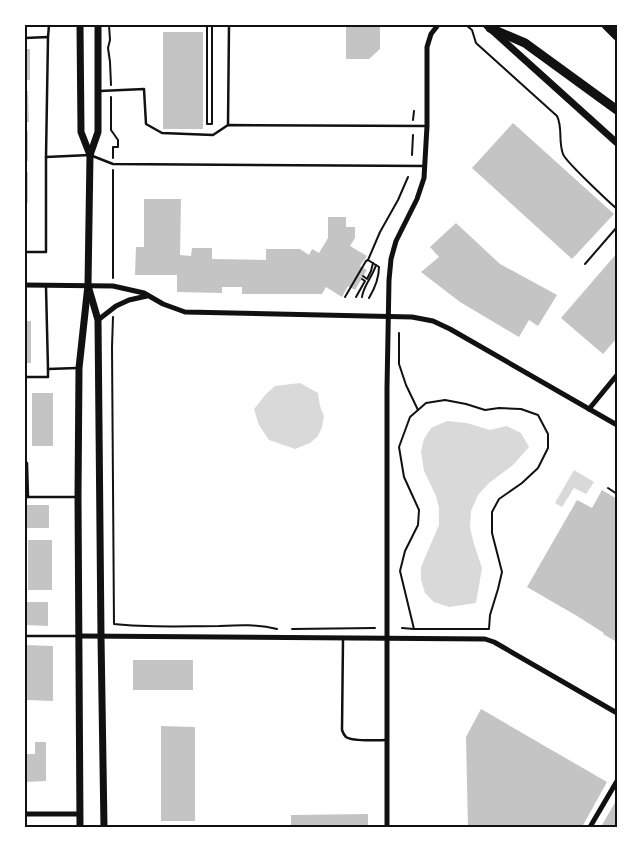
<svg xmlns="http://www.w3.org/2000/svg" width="642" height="852" font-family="Commissioner,sans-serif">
<rect width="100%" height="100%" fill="#fff"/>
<g fill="#d9d9d9">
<path d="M300 383 318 393 320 406 324 416 322 427 318 436 310 443 295 449 269 440 259 425 254 409 266 394 275 386Z"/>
<path d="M447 421 467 423 490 430 507 426 521 433 529 447 513 465 489 483 478 495 471 511 470 528 474 544 482 568 476 603 449 607 434 602 425 593 421 580V567L439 525V508L436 496 424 471 421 451 424 439 431 428Z"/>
<path d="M574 470 594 482 586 494 574 488 562 507 555 503Z"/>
</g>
<g fill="#c4c4c4">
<path d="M346 25H380V49L369 59H346Z"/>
<rect x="163" y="32" width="40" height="97"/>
<rect x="25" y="49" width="5" height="31"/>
<path d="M25 91H28L29 122H25Z"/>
<path d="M513 123 614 214 572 259 472 168Z"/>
<rect x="25" y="131" width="3" height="30"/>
<rect x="25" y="172" width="3" height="31"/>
<path d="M144 199H181L180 255 191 256 192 248H212V259L266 260V249H300L309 255 312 249 319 253 328 238V217H346V227H355V238L350 246 367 256 360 266 367 270 355 290 348 286 342 297 326 287 322 294H242V287H222V293L177 292V275H135L136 247H144Z"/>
<path d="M456 223 500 264 557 295 538 326 529 320 519 337 460 302 421 272 439 257 430 247Z"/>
<path d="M617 253V338L603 354 561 318Z"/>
<rect x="25" y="321" width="6" height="42"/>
<rect x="32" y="393" width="21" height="53"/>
<path d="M602 490 617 499V642L603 634 604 633 577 616 527 587 577 500 592 508Z"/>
<rect x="25" y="505" width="24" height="23"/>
<rect x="28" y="540" width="24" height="50"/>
<path d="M25 602H48V626L25 625Z"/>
<path d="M26 645 53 646V701L26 700Z"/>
<rect x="133" y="660" width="60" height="30"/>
<path d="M481 709 607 782 582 827H468L466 737Z"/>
<path d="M161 726 195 727V821H161Z"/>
<path d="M35 742H46V781L25 782V754H35Z"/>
<path d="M617 799V827H601L606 818Z"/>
<path d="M368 814V827H291V815Z"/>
</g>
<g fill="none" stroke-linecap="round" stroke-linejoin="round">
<g stroke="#111" stroke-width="2">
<path d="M109 25 110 40 108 48 110 62 111 85"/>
<path d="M207 25V124H212V25"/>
<path d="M466 25 472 30 476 43 557 116C563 128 558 141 563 154 565 161 609 202 617 209"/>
<path d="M111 97V130L118 140V147H113V158"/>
<path d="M413 120 414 111"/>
<path d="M412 155 413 135"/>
<path d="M113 170V278"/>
<path d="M585 264 617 227"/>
<path d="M363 276 367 279 371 271 373 263"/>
<path d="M345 297 366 261 368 260"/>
<path d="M356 297 365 281 362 279"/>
<path d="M362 297C363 286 373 276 376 265"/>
<path d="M369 298C375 288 379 278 379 267L368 260 380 232 398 200 408 177"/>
<path d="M113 317 112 347 114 624C149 628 184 626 219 626 239 625 258 624 277 629"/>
<path d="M399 333V364L406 385 418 410"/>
<path d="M608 488 617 494"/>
<path d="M402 628 414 629H489L490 615 498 589 502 572 492 533V512L499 499 522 483 538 468 548 448V434L538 415 521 409 499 408 485 410 466 404 445 400 426 403 410 417 399 447 404 477 419 510 418 525 405 551 400 571 414 629"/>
<path d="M292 629 375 628"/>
</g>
<g stroke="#111" stroke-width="2.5">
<path d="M48 37 49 25"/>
<path d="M25 38 48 37 46 157V252H25"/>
<path d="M100 91 144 89 146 124 162 133 213 135 228 125 427 126"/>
<path d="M228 125 229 25"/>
<path d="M46 157 90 155 113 164 425 166"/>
<path d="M46 287 48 369 77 368"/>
<path d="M25 377H48V369"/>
<path d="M25 463H27L28 497"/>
<path d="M25 497H76"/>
<path d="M25 636H78"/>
<path d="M343 639 342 730C343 733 344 735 346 737 353 742 378 740 387 740"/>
</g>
<g stroke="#111" stroke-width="5">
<path d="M25 285 113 286 144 293 163 304 185 312 412 317 433 321 450 329 617 425"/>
<path d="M98 320 116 306 129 300 147 296"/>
<path d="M589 409 617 375"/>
<path d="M80 636 485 639 494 642 617 713"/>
<path d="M25 814H80"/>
<path d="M387 827V388L389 280 391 259 396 241 417 199 424 178 427 126V47L431 34 438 25"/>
<path d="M590 827 617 781"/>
</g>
<g stroke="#111" stroke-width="7">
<path d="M80 25 81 132 90 155"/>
<path d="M486 25 617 143"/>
<path d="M89 289 98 320 101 637 104 827"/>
<path d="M80 827 78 497 79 368 88 285 90 155 98 132V25"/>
</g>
<g stroke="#111" stroke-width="9">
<path d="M606 25 617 36"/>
<path d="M490 28 525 43 617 110"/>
</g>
</g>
<rect width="642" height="852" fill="none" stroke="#ffffff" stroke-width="52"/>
<rect x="26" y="26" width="590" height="800" fill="none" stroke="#111" stroke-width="2"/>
</svg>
